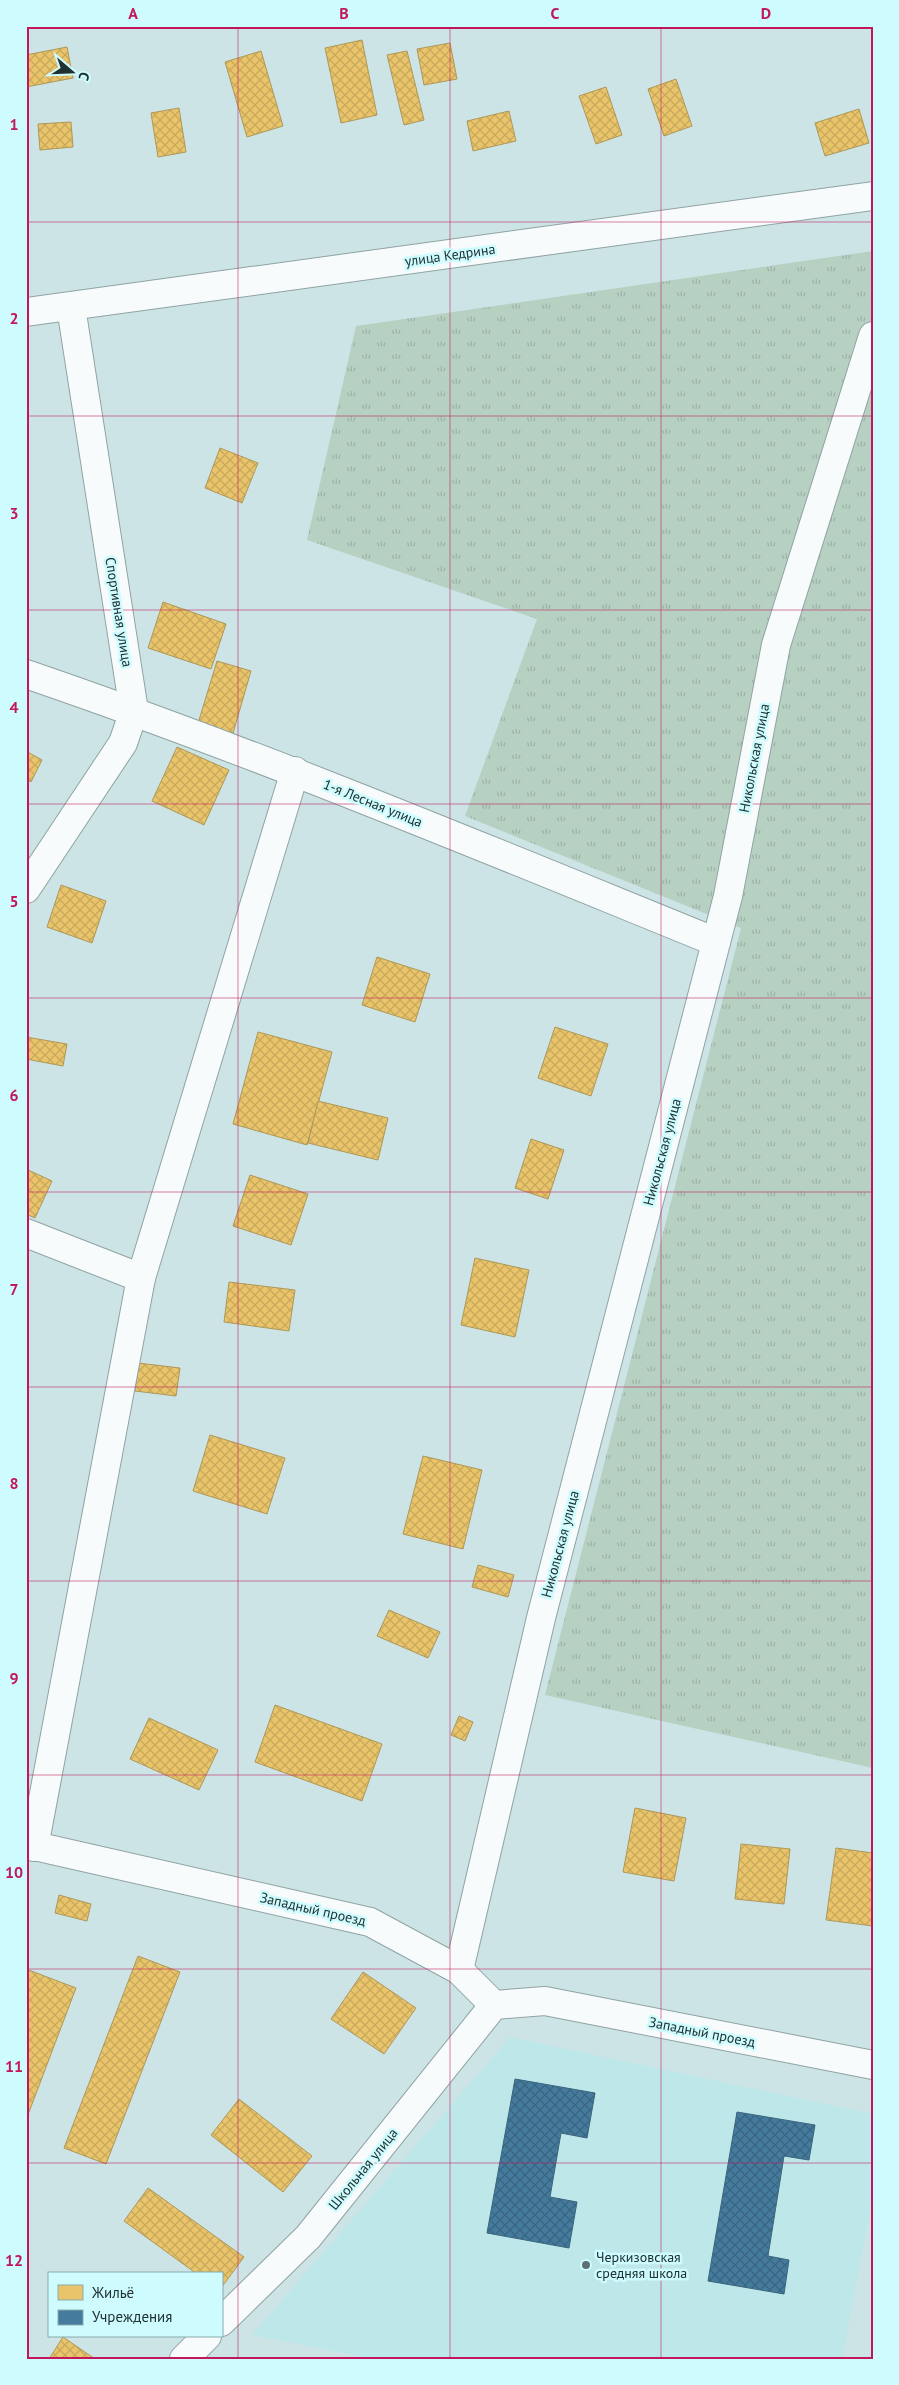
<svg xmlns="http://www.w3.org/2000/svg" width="899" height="2385" font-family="'PT Sans',sans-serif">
<defs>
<pattern id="grass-tufts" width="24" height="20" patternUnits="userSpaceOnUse" patternTransform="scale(1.25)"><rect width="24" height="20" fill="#b6d0c2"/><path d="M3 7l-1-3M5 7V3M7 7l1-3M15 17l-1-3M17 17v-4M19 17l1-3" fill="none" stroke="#9cb3a7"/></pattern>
<pattern id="homes-cross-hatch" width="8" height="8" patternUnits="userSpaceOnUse" patternTransform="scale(1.25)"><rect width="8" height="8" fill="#e9c46a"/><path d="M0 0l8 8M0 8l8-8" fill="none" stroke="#c8a95c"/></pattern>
<pattern id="public-cross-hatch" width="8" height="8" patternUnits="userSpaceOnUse" patternTransform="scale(1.25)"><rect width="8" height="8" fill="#457b9d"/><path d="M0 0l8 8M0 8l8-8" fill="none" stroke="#396581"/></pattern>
</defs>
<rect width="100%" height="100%" fill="#cce4e6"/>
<path fill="#bee7e9" d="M510 2037 873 2114V2195L842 2359H377L252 2335Z"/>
<path fill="url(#grass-tufts)" d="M873 251V1768L545 1695 741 928 465 816 537 619 307 540 356 326Z"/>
<g fill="url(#homes-cross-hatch)" stroke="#ad9859">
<path d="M362 40 377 115 341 123 325 48Z"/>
<path d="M450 43 457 79 424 85 417 49Z"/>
<path d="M67 47 73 78 26 87V55Z"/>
<path d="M261 51 283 126 247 137 225 62Z"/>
<path d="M407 51 424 120 404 125 387 55Z"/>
<path d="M676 79 692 126 664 136 648 89Z"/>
<path d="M606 87 622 135 596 144 579 96Z"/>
<path d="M179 108 186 152 158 157 151 113Z"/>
<path d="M859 109 869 143 825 156 815 123Z"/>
<path d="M509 111 516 141 473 151 467 121Z"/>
<path d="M71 122 73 147 40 150 38 124Z"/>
<path d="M220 448 258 463 242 503 205 488Z"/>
<path d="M163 602 226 624 211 669 148 648Z"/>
<path d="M217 661 251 671 231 740 196 730Z"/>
<path d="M177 747 229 770 204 825 152 801Z"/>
<path d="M26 751 42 760 31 782 26 779Z"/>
<path d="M61 885 106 901 92 943 47 927Z"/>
<path d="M377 957 430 974 415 1022 362 1005Z"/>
<path d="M555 1027 608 1044 591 1096 538 1078Z"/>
<path d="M258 1032 332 1052 307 1145 233 1124Z"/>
<path d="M26 1037 67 1044 63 1066 26 1059Z"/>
<path d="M318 1101 388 1118 378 1160 308 1143Z"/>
<path d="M531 1139 564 1150 548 1199 515 1188Z"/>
<path d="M26 1169 52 1181 35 1218 26 1214Z"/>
<path d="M250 1175 308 1194 291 1245 233 1226Z"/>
<path d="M475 1258 529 1270 515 1337 461 1325Z"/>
<path d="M229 1282 295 1290 289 1331 224 1322Z"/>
<path d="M138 1363 180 1368 176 1396 135 1391Z"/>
<path d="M210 1435 285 1458 267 1514 193 1491Z"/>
<path d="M423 1456 482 1470 463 1549 403 1534Z"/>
<path d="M478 1565 514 1575 508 1597 472 1587Z"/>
<path d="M389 1610 440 1632 428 1658 377 1636Z"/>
<path d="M275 1705 382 1744 362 1801 255 1762Z"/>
<path d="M459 1716 473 1722 465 1741 451 1735Z"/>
<path d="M149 1718 218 1750 199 1790 130 1759Z"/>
<path d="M635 1808 686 1818 674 1881 623 1872Z"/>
<path d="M741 1844 790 1849 784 1904 735 1899Z"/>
<path d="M836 1848 873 1853V1926L826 1920Z"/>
<path d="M59 1895 91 1904 87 1921 55 1913Z"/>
<path d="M138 1956 180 1972 106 2164 64 2148Z"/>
<path d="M26 1969 76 1988 26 2120Z"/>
<path d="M363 1972 416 2008 384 2054 331 2019Z"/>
<path d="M239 2099 312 2156 283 2192 211 2135Z"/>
<path d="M148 2188 244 2257 221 2288V2274H197L124 2221Z"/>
<path d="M63 2337 95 2359H49Z"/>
</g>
<g fill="url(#public-cross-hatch)" stroke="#3a657d">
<path d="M515 2079 595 2093 587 2138 561 2133 550 2197 577 2202 569 2248 487 2233Z"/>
<path d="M737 2112 815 2125 809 2160 784 2156 768 2256 789 2260 784 2294 708 2281Z"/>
</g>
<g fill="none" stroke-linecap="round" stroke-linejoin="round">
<defs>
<g id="minor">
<path d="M26 312 873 196"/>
<path d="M26 674C260 754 487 849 716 942"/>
<path d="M26 889 123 743 134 711 71 307"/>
<path d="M26 1233 141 1278"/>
<path d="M26 1844 370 1922 459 1970 494 2005 545 2001 873 2065"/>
<path d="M34 1847 141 1278 295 771"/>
<path d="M459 1970 541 1618 728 896 776 645 873 336"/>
<path d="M221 2322 308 2237 494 2005"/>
<path d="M184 2359 207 2336"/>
</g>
</defs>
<use href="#minor" stroke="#90a3a4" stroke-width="30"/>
<use href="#minor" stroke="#f7fbfb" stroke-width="28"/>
</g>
<path fill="none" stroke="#c2185b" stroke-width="1" stroke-opacity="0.55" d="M238 26V2359M450 26V2359M661 26V2359M26 222H873M26 416H873M26 610H873M26 804H873M26 998H873M26 1192H873M26 1387H873M26 1581H873M26 1775H873M26 1969H873M26 2163H873"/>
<circle fill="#5c7071" stroke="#cefcfe" stroke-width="2" cx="586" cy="2265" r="5"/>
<g text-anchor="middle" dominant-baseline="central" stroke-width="5" stroke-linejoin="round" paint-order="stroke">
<g font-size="14" fill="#203132" stroke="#cefcfe">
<text transform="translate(450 255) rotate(-8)">улица Кедрина</text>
<text transform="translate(119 612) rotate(81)">Спортивная улица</text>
<text transform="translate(754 758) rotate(-79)">Никольская улица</text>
<text transform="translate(373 803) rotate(22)">1-я Лесная улица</text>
<text transform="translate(662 1152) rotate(-75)">Никольская улица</text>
<text transform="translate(560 1544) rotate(-75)">Никольская улица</text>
<text transform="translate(313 1909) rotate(13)">Западный проезд</text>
<text transform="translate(702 2032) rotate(11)">Западный проезд</text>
<text transform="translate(363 2169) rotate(-51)">Школьная улица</text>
</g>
<g font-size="14" fill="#203132" stroke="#cefcfe" text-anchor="start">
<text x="596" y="2257">Черкизовская<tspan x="596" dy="16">средняя школа</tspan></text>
</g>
</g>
<rect width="899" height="2385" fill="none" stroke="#cefcfe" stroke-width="55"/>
<rect x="48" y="2272" width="175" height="65" fill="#cefcfe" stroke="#88abac"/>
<rect x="58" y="2285" width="25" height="15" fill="#e9c46a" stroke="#88abac"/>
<text x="92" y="2298" font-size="15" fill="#203132">Жильё</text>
<rect x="58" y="2310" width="25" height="15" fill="#457b9d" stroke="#88abac"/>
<text x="92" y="2322" font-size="15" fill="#203132">Учреждения</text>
<g transform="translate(72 72) rotate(109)" stroke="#cefcfe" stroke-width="4" paint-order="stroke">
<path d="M0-4L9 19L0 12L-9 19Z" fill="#203132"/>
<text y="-8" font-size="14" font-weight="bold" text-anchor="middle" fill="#203132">С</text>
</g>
<rect x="28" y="28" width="844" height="2330" fill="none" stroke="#c2185b" stroke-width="2"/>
<g font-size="16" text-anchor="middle" font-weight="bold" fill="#c2185b">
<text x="133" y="19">A</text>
<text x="344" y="19">B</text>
<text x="555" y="19">C</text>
<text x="766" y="19">D</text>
<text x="14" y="130">1</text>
<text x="14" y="324">2</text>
<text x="14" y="519">3</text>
<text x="14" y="713">4</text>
<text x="14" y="907">5</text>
<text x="14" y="1101">6</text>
<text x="14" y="1295">7</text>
<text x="14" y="1489">8</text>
<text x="14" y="1684">9</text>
<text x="14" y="1878">10</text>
<text x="14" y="2072">11</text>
<text x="14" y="2266">12</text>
</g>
</svg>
